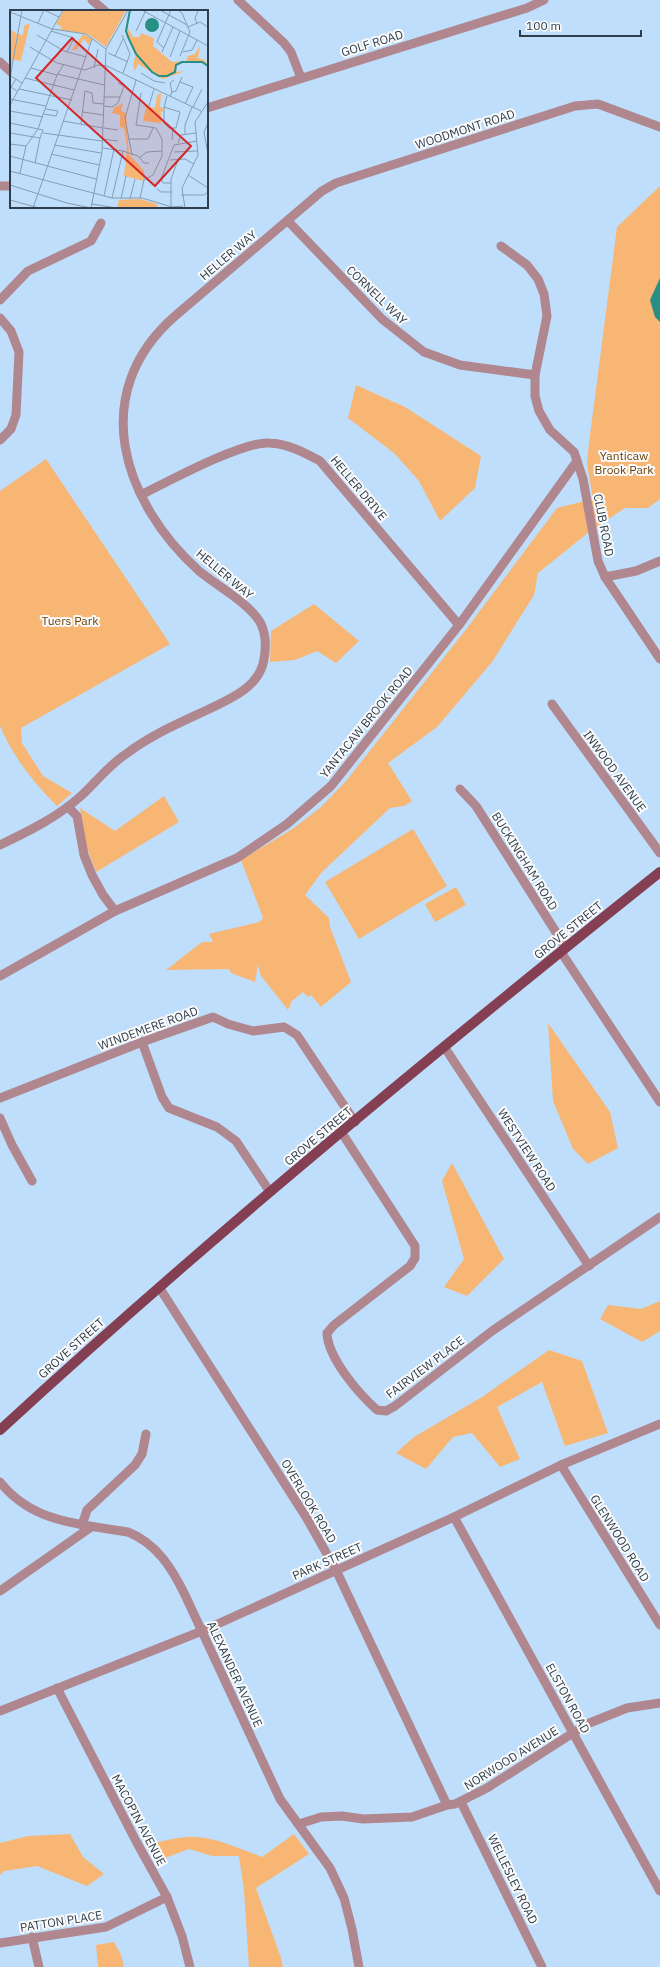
<svg xmlns="http://www.w3.org/2000/svg" width="660" height="1967" font-family="'IBM Plex Sans',sans-serif">
<rect width="100%" height="100%" fill="#bedefb"/>
<g fill="#f8b674">
<path d="M660 186V499L648 508H625L589 532 538 573 534 595 492 662 437 727 388 763 412 801 404 806 390 808 322 872 305 895 329 918 330 927 351 982 321 1007 311 995 308 997 303 992 292 1001 288 1010 261 976 258 965 255 982 231 973 229 969 166 970 202 942H213L209 934 259 922 263 918 241 860 294 828 321 807 346 781 464 632 557 508 593 499 587 464 589 443 617 227Z"/>
<path d="M356 385 405 407 481 456 475 488 440 521 419 481 394 453 348 418Z"/>
<path d="M46 459 170 644 21 728 22 743 43 776 72 793 57 806C34 783 13 757 0 726V491Z"/>
<path d="M314 604 359 641 336 663 317 651 295 660 270 662 271 631Z"/>
<path d="M164 796 179 822 96 872 85 843 80 808 115 831Z"/>
<path d="M413 829 447 886 359 939 325 882Z"/>
<path d="M456 887 466 905 435 922 425 904Z"/>
<path d="M548 1023 610 1112 618 1148 588 1164 573 1149 553 1101Z"/>
<path d="M452 1163 504 1259 467 1296 444 1287 464 1259 442 1181Z"/>
<path d="M660 1301V1331L642 1342 600 1319 608 1305 641 1309Z"/>
<path d="M549 1350 582 1361 608 1433 565 1446 542 1382 497 1407 520 1459 500 1467 472 1433 453 1437 426 1469 396 1453 414 1437 482 1397Z"/>
<path d="M70 1834 83 1857 104 1874 87 1886 37 1866 4 1871 0 1875V1843L28 1836Z"/>
<path d="M294 1834 309 1854 256 1888 281 1958 283 1967H249L244 1891 239 1856H212L189 1849 160 1860 152 1844C200 1829 217 1840 262 1857Z"/>
<path d="M114 1942 121 1955 124 1967H98L96 1945Z"/>
</g>
<path fill="#288f84" d="M660 278V322L655 317 650 300Z"/>
<g fill="none" stroke-linecap="round" stroke-linejoin="round">
<g stroke="#b0868f" stroke-width="9">
<path d="M92 0 105 11"/>
<path d="M238 0 284 43 291 52 301 78"/>
<path d="M0 62 11 72"/>
<path d="M207 108 527 8 544 0"/>
<path d="M0 186H11"/>
<path d="M288 221 382 319 424 352 460 365 535 375"/>
<path d="M501 246 527 265 538 279 544 294 547 316 535 375V396L539 411 550 430 574 452 583 479 598 561 605 577 660 659"/>
<path d="M0 300 28 271 91 241 101 223"/>
<path d="M0 318 11 331 19 352 16 415 11 429 0 440"/>
<path d="M141 495C167 482 243 441 269 443 289 444 303 452 320 461L459 625"/>
<path d="M605 577 636 571 660 561"/>
<path d="M552 704 660 853"/>
<path d="M460 789 476 806 566 948"/>
<path d="M68 807 77 816 84 855 92 875 103 895 115 911"/>
<path d="M0 845C29 831 58 817 82 795 97 781 109 765 126 754 151 735 179 723 207 710 228 700 256 689 263 664 266 651 267 637 261 624 252 605 216 585 199 571 122 501 87 393 175 316L322 191 336 183 575 106 598 104 660 127"/>
<path d="M561 952 660 1102"/>
<path d="M0 976 115 911 237 858 287 824 331 786 459 625 577 461"/>
<path d="M142 1042 162 1097 169 1108 217 1127 236 1141 270 1192"/>
<path d="M445 1048 589 1266"/>
<path d="M0 1098 142 1042 213 1017 228 1024 253 1031 284 1027 297 1035 355 1122"/>
<path d="M0 1118 12 1145 32 1181"/>
<path d="M342 1133 415 1246V1258L410 1266 334 1325 327 1333C328 1358 358 1393 377 1410L386 1411 395 1406 492 1331 660 1217"/>
<path d="M159 1287 306 1517 336 1570 447 1805"/>
<path d="M561 1465 660 1625"/>
<path d="M0 1482C33 1523 79 1524 128 1532 156 1543 172 1568 185 1595L280 1799 330 1868 344 1898 352 1929 359 1967"/>
<path d="M454 1517 660 1891"/>
<path d="M82 1525 87 1510 135 1465 142 1454 146 1434"/>
<path d="M0 1591 91 1527"/>
<path d="M57 1688 137 1843 167 1897 182 1936 190 1967"/>
<path d="M0 1711 202 1631 454 1517 561 1465 660 1424"/>
<path d="M461 1802 542 1967"/>
<path d="M299 1824 321 1817 342 1816 363 1819 412 1817 447 1805 455 1804 487 1788 587 1724 627 1708 660 1703"/>
<path d="M32 1937 39 1967"/>
<path d="M0 1943 106 1927 167 1897"/>
</g>
<path stroke="#853f52" stroke-width="10" d="M0 1430C212 1235 435 1052 660 872"/>
</g>
<g text-anchor="middle" dominant-baseline="central" stroke-width="4" stroke-linejoin="round" paint-order="stroke">
<g font-size="12" fill="#2e3e4d" stroke="#fbfbfb">
<text transform="translate(372 43) rotate(-17)">GOLF ROAD</text>
<text transform="translate(465 129) rotate(-18)">WOODMONT ROAD</text>
<text transform="translate(228 255) rotate(-40)">HELLER WAY</text>
<text transform="translate(377 295) rotate(44)">CORNELL WAY</text>
<text transform="translate(359 488) rotate(50)">HELLER DRIVE</text>
<text transform="translate(604 525) rotate(79)">CLUB ROAD</text>
<text transform="translate(225 574) rotate(40)">HELLER WAY</text>
<text transform="translate(366 722) rotate(-51)">YANTACAW BROOK ROAD</text>
<text transform="translate(615 771) rotate(54)">INWOOD AVENUE</text>
<text transform="translate(525 861) rotate(58)">BUCKINGHAM ROAD</text>
<text transform="translate(568 930) rotate(-39)">GROVE STREET</text>
<text transform="translate(148 1028) rotate(-20)">WINDEMERE ROAD</text>
<text transform="translate(318 1136) rotate(-40)">GROVE STREET</text>
<text transform="translate(527 1150) rotate(57)">WESTVIEW ROAD</text>
<text transform="translate(71 1348) rotate(-42)">GROVE STREET</text>
<text transform="translate(425 1367) rotate(-37)">FAIRVIEW PLACE</text>
<text transform="translate(309 1501) rotate(59)">OVERLOOK ROAD</text>
<text transform="translate(620 1538) rotate(58)">GLENWOOD ROAD</text>
<text transform="translate(327 1561) rotate(-24)">PARK STREET</text>
<text transform="translate(235 1674) rotate(65)">ALEXANDER AVENUE</text>
<text transform="translate(568 1698) rotate(61)">ELSTON ROAD</text>
<text transform="translate(511 1758) rotate(-32)">NORWOOD AVENUE</text>
<text transform="translate(139 1820) rotate(62)">MACOPIN AVENUE</text>
<text transform="translate(513 1879) rotate(64)">WELLESLEY ROAD</text>
<text transform="translate(61 1921) rotate(-9)">PATTON PLACE</text>
</g>
<g font-size="12" fill="#693e06" stroke="#fbfbfb">
<text x="624" y="455">Yanticaw<tspan x="624" dy="14">Brook Park</tspan></text>
<text x="70" y="620">Tuers Park</text>
</g>
</g>
<g transform="translate(10 10)">
<rect width="198" height="198" fill="#bedefb"/>
<path d="M54 0H116L96 37 78 24 50 20 52 17 46 14ZM20 13 11 51 2 49 8 24 13 25 14 16ZM117 17 123 27H130L131 23 144 28 143 36 162 52 176 51 178 46 185 44 190 36 188 48 195 50 198 57 193 53 172 52 166 55 165 59 167 62 175 61 153 69 128 54 125 61 123 55 126 44 118 27ZM0 19 7 24 1 59H0ZM73 24 82 28 79 35 74 29 66 40H62ZM151 83 150 97 153 98V101L151 102V113L133 111 136 97 129 95 145 98 147 85ZM113 93 111 101 116 103 119 144 134 161V171L114 166 117 137 114 118 110 117V105L102 103 104 98ZM130 189 147 194V198H107L109 190Z" fill="#f8b674"/>
<path d="M135 15a7 7 0 1 1 14 0a7 7 0 1 1-14 0Z" fill="#288f84"/>
<path fill="none" stroke="#288f84" stroke-width="2" d="M120 0 116 21 118 27 126 44 142 62 149 66H157L165 62 166 55 172 52H192L198 56"/>
<path fill="none" stroke="#849eb5" stroke-width="1" d="M132 0 198 36M150 0 177 15M168 0 172 3 180 22 170 46M0 2 42 19M28 13 34 0 49 7M187 14 185 8 188 1M178 17 190 12 198 17M42 19 76 24 96 39 92 142 81 198M41 21 64 28 57 42M126 21 136 0M27 25 54 41 76 47M112 25 120 44 113 63M20 37 47 53 75 60 88 55 97 56 191 101M154 38 147 32 161 0M96 39 118 0M152 42 163 17M173 42 182 40 187 30M98 43 118 52M105 46 113 29M160 47 170 21M21 58 47 65M84 58 88 39M131 63 144 71 155 73M47 64 94 75M1 66 12 73M0 68 12 0M15 68 64 80M6 69 1 77 7 81M170 72 183 77 175 94M9 79 62 90M162 82 166 81 172 67M94 87H110M160 87 162 82 160 73 164 70M0 89 36 96M0 95 53 0M94 96 102 97 108 93 114 76 108 73M139 96 144 79M154 97 170 102 166 118H159L154 113V97L157 86M183 97 192 79M0 101 33 107M73 102 93 105M34 104 46 106 48 101 36 99M53 111 93 118M0 113 33 120 30 128 0 123M71 114 75 81 82 83 83 93 94 94M94 118 108 120M33 123 92 131M175 124V115L182 97M92 129 108 131M118 129H138L143 118M162 130 163 118M168 133 171 125 186 123M0 134 16 136M44 135 91 143M93 138 113 141 128 146 134 153H139M197 139 194 122 198 113M164 142 187 141M41 144 89 155M122 145 115 108 126 70M0 146 86 169M129 148 137 142 152 141M160 150 175 149 184 154M25 153 30 128M0 161 102 188H132L162 197 173 196M10 163 16 136 28 119 47 65 54 54M178 165 198 178M161 173H153L151 169 164 135 187 131M0 175 57 193 81 198M147 179 151 182H162M171 185H194L198 182M94 186 104 139M102 188 113 141M130 188 134 170 143 165 152 146V129L146 118 126 115 131 83M111 189 116 166M120 189 125 169M0 190 29 198M82 194 107 198M161 197V169L168 150M23 198 82 29M175 198 172 178 188 145 185 112 198 92"/>
<path fill="#d62828" fill-opacity="0.15" stroke="#d62828" stroke-width="2" d="M62 28 181 136 145 176 26 68Z"/>
<rect width="198" height="198" fill="none" stroke="#2e3e4d" stroke-width="2"/>
</g>
<path d="M520 30v6h121v-6" fill="none" stroke="#2e3e4d" stroke-width="2"/>
<text x="526" y="30" font-size="12" fill="#2e3e4d" stroke="#fbfbfb" stroke-width="3" paint-order="stroke">100 m</text>
</svg>
